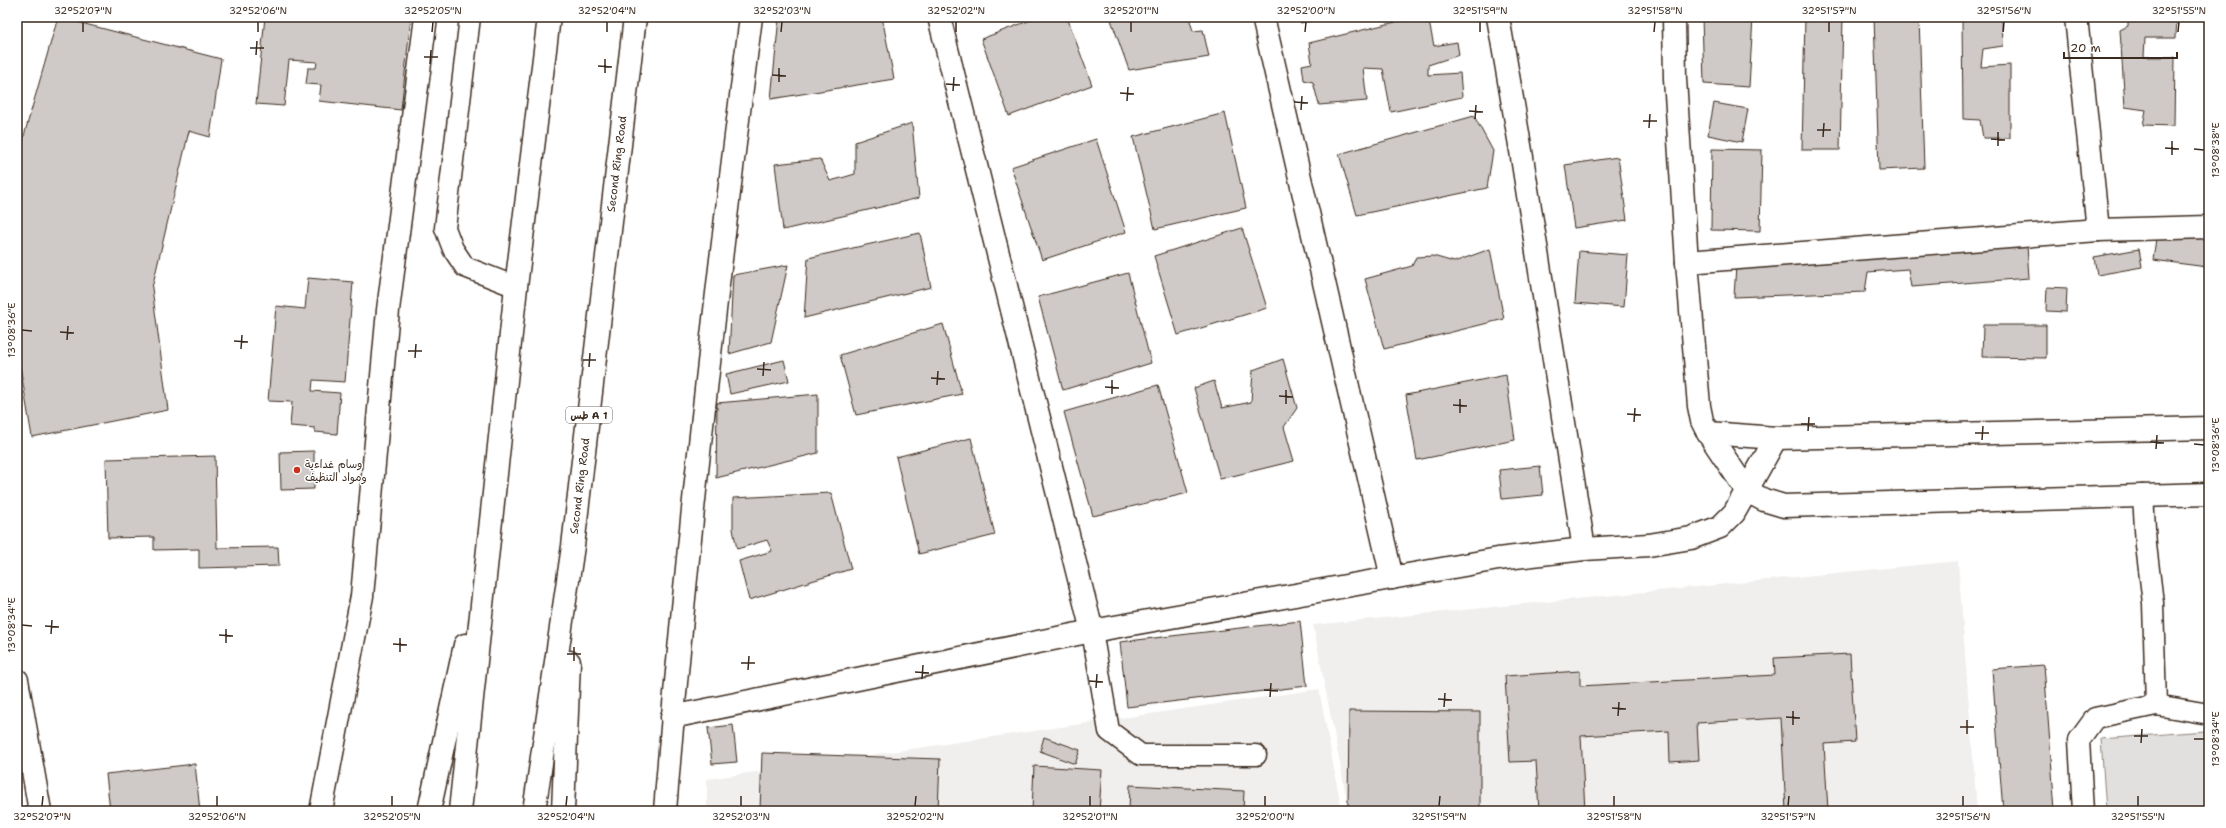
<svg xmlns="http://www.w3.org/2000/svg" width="2226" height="828" font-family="'Shantell Sans','Playpen Sans Arabic',sans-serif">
<rect width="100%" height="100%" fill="#fff"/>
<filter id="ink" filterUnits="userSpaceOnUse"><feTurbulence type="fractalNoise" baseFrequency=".025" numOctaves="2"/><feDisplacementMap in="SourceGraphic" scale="8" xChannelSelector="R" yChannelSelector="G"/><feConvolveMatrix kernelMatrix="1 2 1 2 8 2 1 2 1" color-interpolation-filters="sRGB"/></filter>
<g filter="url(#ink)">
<g fill="#f1efee">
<path d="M1958 561 1977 811H1349L1313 625Z"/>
<path d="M1319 689 1342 811H707V779Z"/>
</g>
<path fill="#e2e0de" stroke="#8e857e" d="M2205 731 2209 811H2106L2101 739Z"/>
<g fill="#cfcac7" stroke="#3b2a1e">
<path d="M58 17 221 59 210 137 189 131 152 288 168 410 32 437 17 348V160Z"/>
<path d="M265 17H411L401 110 319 101 321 85 306 84 308 68H316L317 62 289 60 284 106 256 104Z"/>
<path d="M779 17H882L894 79 771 99Z"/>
<path d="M1039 17H1067L1092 85 1009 116 981 39Z"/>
<path d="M1110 17H1189L1193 31 1203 30 1209 57 1129 70Z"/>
<path d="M1299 17H1335L1300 23Z"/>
<path d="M1416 17H1428L1434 46 1457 42 1459 55 1428 65V75L1460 73 1462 97 1391 112 1383 69 1363 68 1367 101 1319 105 1313 82 1304 80 1302 65 1312 63 1309 43Z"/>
<path d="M1702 17H1753L1749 87 1704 84Z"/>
<path d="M1805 17H1843L1840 150H1802Z"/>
<path d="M1874 17H1919L1924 168 1879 170Z"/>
<path d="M1962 17H2002L2003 46 1983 49 1981 67 2010 65V138H1983L1980 120 1963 119Z"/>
<path d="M2128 17H2177L2176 38H2145L2144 57H2175L2174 126 2143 125 2146 110 2125 107 2120 30 2128 26Z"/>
<path d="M1714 103 1748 109 1742 142 1708 135Z"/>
<path d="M1225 113 1246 208 1155 229 1133 137Z"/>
<path d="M1474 116 1493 151 1487 188 1357 215 1339 154Z"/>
<path d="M912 123 919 198 783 230 775 164 820 159 830 181 845 177 855 174V142Z"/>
<path d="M1096 139 1126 232 1042 260 1011 167Z"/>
<path d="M1712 149 1762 150 1760 231 1711 230Z"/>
<path d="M1618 157 1627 220 1574 228 1565 165Z"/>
<path d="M2158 224 2209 231 2207 267 2153 260Z"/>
<path d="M1242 228 1267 308 1178 335 1154 256Z"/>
<path d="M920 233 931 287 804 318 808 258Z"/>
<path d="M2027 245 2029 278 1911 287 1908 269 1868 272 1865 292 1734 297 1736 265Z"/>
<path d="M1490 249 1504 319 1384 349 1365 279 1412 266 1416 257 1433 256 1454 262Z"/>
<path d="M2139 249 2142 267 2097 275 2094 257Z"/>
<path d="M1579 251 1628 255 1624 307 1575 303Z"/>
<path d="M788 265 771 342 729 354 733 275Z"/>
<path d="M1128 273 1151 363 1063 390 1038 297Z"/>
<path d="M308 278 353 282 345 382 313 380 312 391 340 393 337 434 315 432V428L290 426 292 402 268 401 276 306 305 309Z"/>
<path d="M2047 287 2067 288 2066 312 2046 311Z"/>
<path d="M943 324 962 394 856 415 840 355Z"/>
<path d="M1983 325H2046V358L1982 357Z"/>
<path d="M1283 359 1297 408 1284 427 1294 461 1220 479 1194 388 1214 381 1222 408 1251 402 1253 370Z"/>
<path d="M784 360 789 381 730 394 726 374Z"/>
<path d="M1506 375 1515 440 1417 460 1406 395Z"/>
<path d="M1158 385 1188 493 1093 516 1064 412Z"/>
<path d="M818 394V453L716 478 717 403Z"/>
<path d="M971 438 995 535 919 554 896 457Z"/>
<path d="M314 451V489L281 490 280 452Z"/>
<path d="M215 456 217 548 278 547 279 566 199 568V549L154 550V537L108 538 106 459Z"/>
<path d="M1540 466 1543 495 1502 499 1499 470Z"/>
<path d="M831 493 851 569 749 600 739 561 772 551 767 540 737 549 733 529V498Z"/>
<path d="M1300 621 1307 686 1127 707 1120 642Z"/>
<path d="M1850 654 1855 742 1824 744 1828 811H1786L1781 718 1697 723 1699 760 1670 762 1669 731 1581 736 1585 811H1539L1536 761 1510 762 1505 676 1580 671V686L1775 675 1774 658Z"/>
<path d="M2044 665 2055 811H2003L1992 669Z"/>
<path d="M1349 711 1480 712V811H1348Z"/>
<path d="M733 725 737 762 712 764 708 728Z"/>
<path d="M1044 737 1080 750 1075 764 1040 751Z"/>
<path d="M762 753 940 759 938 811H760Z"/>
<path d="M195 764 200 811H110L106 774Z"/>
<path d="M1034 766 1102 770 1099 811H1032Z"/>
<path d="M1130 785 1244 791 1243 811H1129Z"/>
</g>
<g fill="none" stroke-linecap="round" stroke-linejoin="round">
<defs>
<g id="service">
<path d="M470 17 445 228 453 249 465 267 516 287"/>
<path d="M2143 495 2146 545 2153 603 2156 705 2209 714"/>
<path d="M1092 631 1109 731 1141 755H1256"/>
<path d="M2083 811 2079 740 2095 718 2156 705"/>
</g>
<g id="minor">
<path d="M939 17 1092 631"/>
<path d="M1263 17 1392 578"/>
<path d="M1498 17 1521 151 1584 549"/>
<path d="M2076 17 2098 230"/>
<path d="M1687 262 2098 230 2209 227"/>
<path d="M17 680 40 811"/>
<path d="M672 717 1092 631 1498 559 1584 549 1649 545 1691 538 1720 527 1734 513 1776 438"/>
<path d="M321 811 362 596 388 310 426 17"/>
<path d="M665 811C686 546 717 281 751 17"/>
</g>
<g id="tertiary">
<path d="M1674 17 1675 79 1687 262 1699 406 1702 421 1708 433 1747 491 1764 500 1784 506 2209 494"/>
<path d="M1708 433 1776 438 2209 428"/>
</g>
<g id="trunk">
<path d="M429 811 465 645"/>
<path d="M460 811 516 287 549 17"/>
<path d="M534 811 573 546 635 17"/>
<path d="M563 811 569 662"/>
</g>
</defs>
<use href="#service" stroke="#3b2a1e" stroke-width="23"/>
<use href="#minor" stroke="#3b2a1e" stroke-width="25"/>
<use href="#tertiary" stroke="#3b2a1e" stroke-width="25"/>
<use href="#trunk" stroke="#3b2a1e" stroke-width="25"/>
<use href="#service" stroke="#fff" stroke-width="20"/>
<use href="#minor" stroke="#fff" stroke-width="22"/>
<use href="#tertiary" stroke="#fff" stroke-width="22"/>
<use href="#trunk" stroke="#fff" stroke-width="22"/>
</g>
</g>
<path fill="none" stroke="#3b2a1e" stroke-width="1.5" d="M83 32V22M258 32V22M432 32 433 22M607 32V22M781 32 782 22M956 32V22M1131 32V22M1305 32 1306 22M1480 32V22M1654 32 1655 22M1829 32V22M2003 32 2004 22M2178 32 2179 22M250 48H264M256 55 257 41M424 57H438M430 64 431 50M598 66 612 67M605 73V59M772 75 786 76M779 82V68M946 84 960 85M953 91 954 77M1120 93 1134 94M1127 101 1128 87M1294 102 1308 103M1301 110 1302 96M1469 111 1483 112M1475 119 1476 105M1643 121H1657M1649 128 1650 114M1817 130H1831M1823 137 1824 123M1991 139 2005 140M1998 146V132M2165 148 2179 149M2194 149 2204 150M2172 155V141M22 330 32 331M60 332 74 333M67 340 68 326M234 341 248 342M241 349 242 335M408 351H422M415 358 416 344M583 360H596M589 367 590 353M757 369 771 370M763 376 764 362M931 378 945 379M937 385 938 371M1105 387 1119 388M1112 394V380M1279 396 1293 397M1286 404V390M1453 405 1467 406M1460 413V399M1627 414 1641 415M1634 422 1635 408M1801 424H1815M1808 431 1809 417M1975 433H1989M1982 440 1983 426M2150 442 2164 443M2194 444 2204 445M2156 449 2157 435M22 625 32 626M45 626 59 627M51 634 52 620M219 635 233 636M226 643V629M393 644 407 645M400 652V638M567 654H581M574 661V647M741 663H755M748 670 749 656M915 672 929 673M922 679 923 665M1089 681 1103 682M1096 688 1097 674M1264 690 1278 691M1270 697 1271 683M1438 699 1452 700M1444 707 1445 693M1612 708 1626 709M1618 716 1619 702M1786 717 1800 718M1793 725V711M1960 727H1974M1967 734V720M2134 736H2148M2194 739H2204M2141 743 2142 729M42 806 43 796M217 806V796M392 806V796M566 806 567 796M741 806V796M915 806 916 796M1090 806V796M1265 806V796M1439 806 1440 796M1614 806V796M1788 806 1789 796M1963 806V796M2138 806V796"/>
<circle fill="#c8321e" stroke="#fff" stroke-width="1.5" cx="297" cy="470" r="4"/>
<g text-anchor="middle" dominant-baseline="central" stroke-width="3" stroke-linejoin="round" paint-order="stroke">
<rect fill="#fff" stroke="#766a62" stroke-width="1" x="566" y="407" width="46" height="16" rx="3"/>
<g font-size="10" font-weight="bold" fill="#3b2a1e">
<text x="589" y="415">طس A 1</text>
</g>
<g font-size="11" fill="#3b2a1e" stroke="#fff">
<text transform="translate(617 164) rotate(-83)">Second Ring Road</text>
<text transform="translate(580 486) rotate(-83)">Second Ring Road</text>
</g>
<g font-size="11" fill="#3b2a1e" stroke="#fff" text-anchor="start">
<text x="305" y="464">وسام غداءية<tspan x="305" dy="13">ومواد التنظيف</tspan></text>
</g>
</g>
<rect width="2226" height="828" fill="none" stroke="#fff" stroke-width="44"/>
<path d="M2064 52v6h113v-6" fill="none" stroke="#3b2a1e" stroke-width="2"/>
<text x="2070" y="52" font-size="12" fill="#3b2a1e" stroke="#ffffff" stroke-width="3" paint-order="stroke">20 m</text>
<rect x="22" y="22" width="2182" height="784" fill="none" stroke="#3b2a1e" stroke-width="1.5"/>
<g font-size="10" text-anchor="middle" fill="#3b2a1e">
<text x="83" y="14">32°52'07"N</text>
<text x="258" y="14">32°52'06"N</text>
<text x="433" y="14">32°52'05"N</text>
<text x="607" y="14">32°52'04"N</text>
<text x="782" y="14">32°52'03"N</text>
<text x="956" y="14">32°52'02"N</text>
<text x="1131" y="14">32°52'01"N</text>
<text x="1306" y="14">32°52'00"N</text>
<text x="1480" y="14">32°51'59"N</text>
<text x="1655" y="14">32°51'58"N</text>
<text x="1829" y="14">32°51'57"N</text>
<text x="2004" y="14">32°51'56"N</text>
<text x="2179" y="14">32°51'55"N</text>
<text transform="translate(2215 150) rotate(-90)" y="4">13°08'38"E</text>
<text transform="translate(11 330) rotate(-90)" y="4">13°08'36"E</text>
<text transform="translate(2215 445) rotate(-90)" y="4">13°08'36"E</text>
<text transform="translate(11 625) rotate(-90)" y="4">13°08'34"E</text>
<text transform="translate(2215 739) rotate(-90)" y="4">13°08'34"E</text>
<text x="42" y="820">32°52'07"N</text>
<text x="217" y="820">32°52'06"N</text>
<text x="392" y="820">32°52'05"N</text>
<text x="566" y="820">32°52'04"N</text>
<text x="741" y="820">32°52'03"N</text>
<text x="915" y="820">32°52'02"N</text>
<text x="1090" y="820">32°52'01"N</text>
<text x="1265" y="820">32°52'00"N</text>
<text x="1439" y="820">32°51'59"N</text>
<text x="1614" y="820">32°51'58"N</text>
<text x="1788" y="820">32°51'57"N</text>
<text x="1963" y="820">32°51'56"N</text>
<text x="2138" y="820">32°51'55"N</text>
</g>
</svg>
